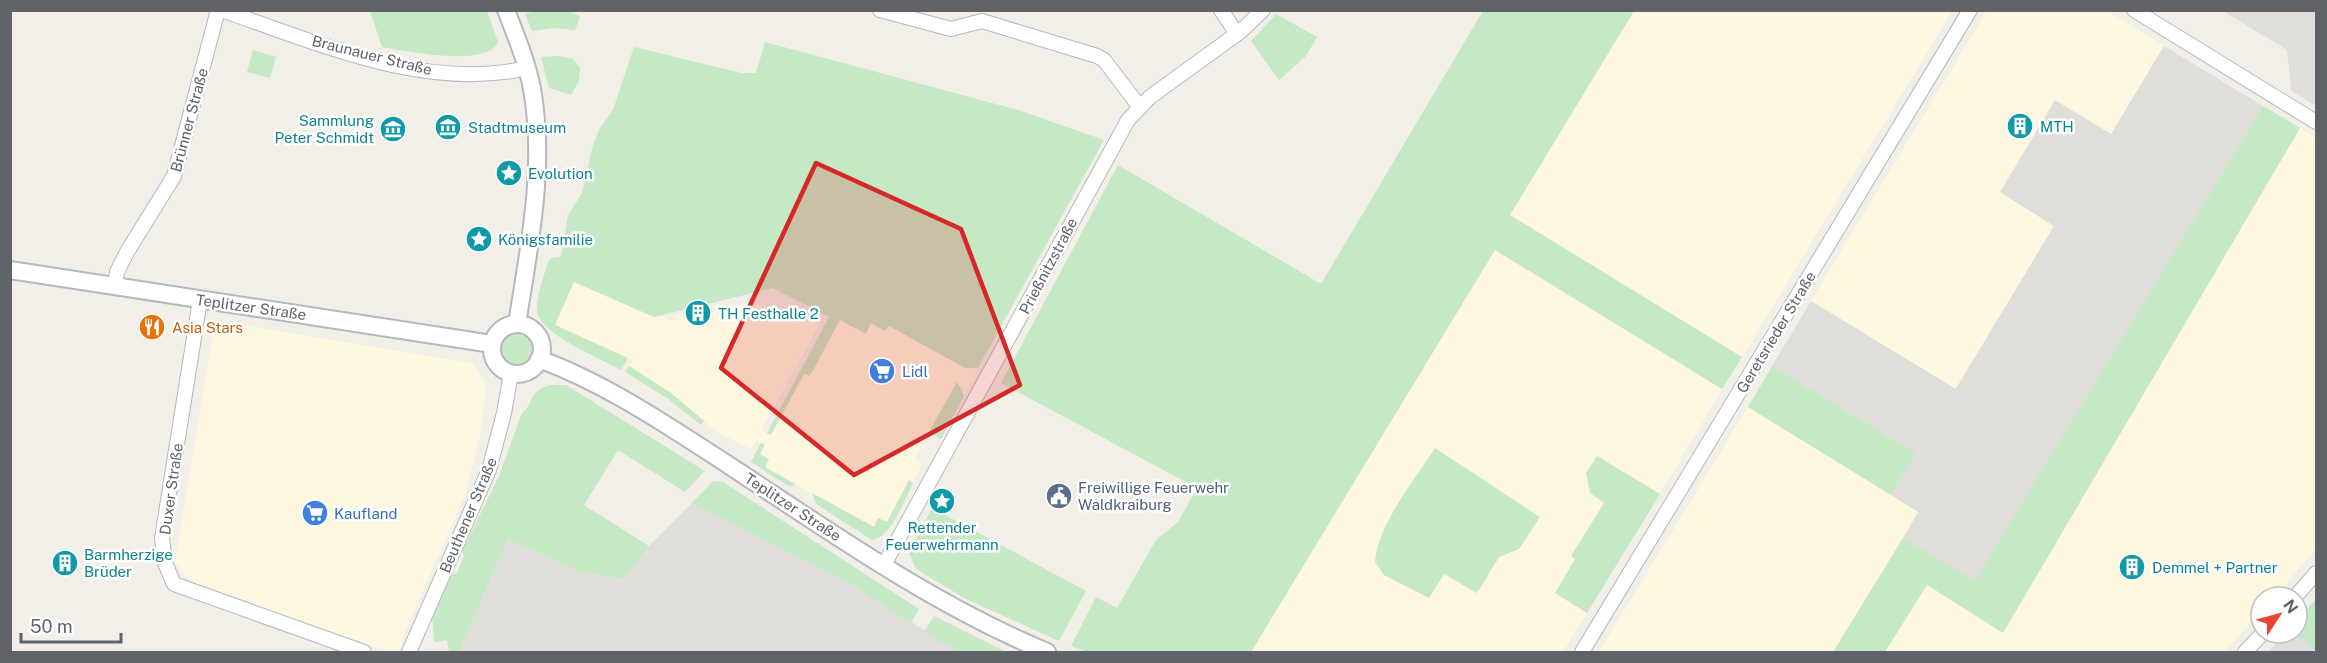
<svg xmlns="http://www.w3.org/2000/svg" width="2327" height="663" font-family="'Public Sans',sans-serif">
<rect width="100%" height="100%" fill="#f1efe8"/>
<g fill="#fef7e0" fill-rule="evenodd">
<path d="M1634 11H1952L1742 357 1510 215Z"/>
<path d="M1987 11H2107L2164 46 2111 134 2056 101 2050 110 2000 192 2054 226 1955 389 1811 301Z"/>
<path d="M2300 128 2316 138V549L2274 597H2261V611L2224 652H1885L1927 585 2003 633Z"/>
<path d="M1495 250 1722 389 1660 494 1596 456 1604 503 1571 556 1576 559 1555 593 1587 613 1563 652H1251ZM1519 549 1499 557 1477 593 1444 574 1430 597 1384 575Z"/>
<path d="M574 282 654 317 663 316 671 321 676 313 702 329 717 305 730 310 733 304 742 309 739 315 748 320 754 305 757 304 778 315 781 310 787 313 792 305 821 321 761 430 770 435 804 373 809 376 840 320 889 326 965 368H978L964 396 963 389 956 383 914 459 922 464 913 483 909 481 886 523 874 527 764 467 760 454 765 445 756 440 751 449 718 432 671 393 629 366 633 360 555 325Z"/>
<path d="M215 321 472 363 486 385 480 436 465 495 405 632 399 652H390L193 583 175 563Z"/>
<path d="M1748 407 1919 512 1833 652H1599Z"/>
</g>
<g fill="#e0deda">
<path d="M2223 11H2316V106L2291 90 2287 50Z"/>
<path d="M2164 46 2263 106 1975 582 1903 538 1918 512 1891 495 1916 453 1772 366 1811 301 1956 389 2054 226 2000 192 2055 100 2111 134Z"/>
<path d="M692 503 846 581 959 652H459L508 539 580 572 625 579 649 546Z"/>
<path d="M2286 633H2296L2316 652H2268Z"/>
</g>
<g fill="#c5e8c5">
<path d="M370 11H487L498 42C487 68 406 51 382 47Z"/>
<path d="M568 11 580 16 575 30 554 28 532 31 525 14 537 11Z"/>
<path d="M1483 11H1634L1510 215 1742 357 1722 389 1495 250 1251 652H1088L1071 646 1096 597 1117 608 1156 540 1178 522 1197 488 1001 383 1118 165 1321 284Z"/>
<path d="M1276 14 1317 37 1306 56 1279 80 1251 41Z"/>
<path d="M765 42 1018 110 1104 140 978 368H965L889 326 885 331 871 323 866 334 840 320 810 376 804 374 771 435 767 433 829 317 773 288 654 317 574 282 555 325 628 358 621 370C602 359 539 334 537 311 536 296 544 278 547 264L551 258 561 257 568 215 582 193 593 145 600 128 613 110 634 47 741 73H756Z"/>
<path d="M253 50 276 57 270 78 247 72Z"/>
<path d="M560 56 573 59 580 68 579 81 571 95 549 88 541 57Z"/>
<path d="M2263 106 2300 128 2003 633 1927 585 1885 652H1833L1903 538 1975 581Z"/>
<circle cx="517" cy="348" r="16"/>
<path d="M629 366 671 393 704 421 701 425 667 398 625 372Z"/>
<path d="M1772 366 1916 453 1891 495 1748 407Z"/>
<path d="M957 382 964 396 941 439 929 432Z"/>
<path d="M551 385H566L705 471 685 492 618 450 584 505 649 546 625 579 580 572 508 539 459 652H449L447 640 434 642 432 613 451 575 457 573 464 556 462 551 499 476 522 413C535 404 527 390 551 385Z"/>
<path d="M761 443 765 445 760 454 769 459 765 467 795 484 793 486H788L751 462Z"/>
<path d="M1435 448 1540 517 1519 549 1499 557 1477 593 1444 574 1429 598 1384 575 1375 562C1378 524 1414 481 1435 448Z"/>
<path d="M1597 456 1660 494 1587 613 1555 593 1575 559 1571 556 1604 503 1590 493 1586 473Z"/>
<path d="M909 480 913 483C904 500 892 537 872 540L816 504 812 493 874 527 878 518 887 522Z"/>
<path d="M713 481 723 482 919 609 911 623 846 581 692 503Z"/>
<path d="M932 508 1086 591 1059 641 964 598 916 569 909 553Z"/>
<path d="M2316 599V652L2296 633 2297 620Z"/>
<path d="M934 616 1006 652H959L924 632Z"/>
</g>
<g fill="none" stroke-linecap="round" stroke-linejoin="round">
<defs>
<g id="minor">
<path d="M221 10C317 42 424 92 527 68"/>
<path d="M880 10 951 29 982 21 1097 56 1104 60 1139 106"/>
<path d="M1221 10 1237 34"/>
<path d="M2134 10 2316 122"/>
<path d="M115 287 117 272 127 252 174 176 218 10"/>
<path d="M200 300 162 538 165 563 174 584 364 652"/>
<path d="M884 565 1128 120 1150 97 1241 31 1263 10"/>
<path d="M2295 597 2316 573"/>
<path d="M409 652 489 470 504 413 511 373"/>
<path d="M1582 652 1970 10"/>
<path d="M2245 652 2263 633"/>
</g>
<g id="tertiary">
<path d="M506 10C516 36 527 62 532 89 546 167 529 247 517 324"/>
<path d="M10 270 492 344"/>
<circle cx="517" cy="349" r="25"/>
<path d="M539 359C607 384 670 427 730 466 832 533 934 605 1047 652"/>
</g>
</defs>
<use href="#minor" stroke="#b5b8bc" stroke-width="16"/>
<use href="#tertiary" stroke="#b5b8bc" stroke-width="20"/>
<use href="#minor" stroke="#fff" stroke-width="14"/>
<use href="#tertiary" stroke="#fff" stroke-width="16"/>
</g>
<path fill="#d62828" fill-opacity="0.2" stroke="#d62828" stroke-width="4.5" stroke-linejoin="round" d="M816 163 961 229 1020 385 854 475 721 368Z"/>
<defs>
<symbol id="building-disc" viewBox="-11 -11 22 22"><circle r="9.5" fill="#0f9aa8" stroke="#fff"/><path d="M-4-6H4V6H1V3H-1V6H-4ZM-2.5-4.3h1.7v1.8h-1.7ZM.8-4.3h1.7v1.8H.8ZM-2.5-1h1.7V.8h-1.7ZM.8-1h1.7V.8H.8Z" fill="#fff"/></symbol>
<symbol id="museum-disc" viewBox="-11 -11 22 22"><circle r="9.5" fill="#0f9aa8" stroke="#fff"/><path d="M0-6L6-3V-2H-6V-3ZM-5-1h2V3h-2ZM-1-1h2V3h-2ZM3-1h2V3H3ZM-6 4H6V6H-6Z" fill="#fff"/></symbol>
<symbol id="sight-disc" viewBox="-11 -11 22 22"><circle r="9.5" fill="#0f9aa8" stroke="#fff"/><path d="M0-6L1.8-2.2L6-1.7L2.9 1.2L3.7 5.4L0 3.3L-3.7 5.4L-2.9 1.2L-6-1.7L-1.8-2.2Z" fill="#fff"/></symbol>
<symbol id="restaurant-disc" viewBox="-11 -11 22 22"><circle r="9.5" fill="#e8710a" stroke="#fff"/><path d="M-5-6h1v4h1v-4h1v4h1v-4h1v5L-1.5 .5V6h-2V.5L-5-1ZM5-6V6H3V1.5H1.5Q1.5-4 5-6Z" fill="#fff"/></symbol>
<symbol id="supermarket-disc" viewBox="-11 -11 22 22"><circle r="9.5" fill="#3f7fe0" stroke="#fff"/><path d="M-6-5.5h2.5l.6 2H6L4.5 2H-2.5L-4.4-4H-6ZM-1.5 3.2a1.3 1.3 0 1 0 .1 0ZM3 3.2a1.3 1.3 0 1 0 .1 0Z" fill="#fff"/></symbol>
<symbol id="civic-disc" viewBox="-11 -11 22 22"><circle r="9.5" fill="#5c6f8a" stroke="#fff"/><path d="M-.6-6.5H3V-4.5H.6V-3L4-1V1h2V6H-6V1h2V-1L-.6-3ZM-1.2 2.5V6h2.4V2.5Z" fill="#fff"/></symbol>
</defs>
<g fill-rule="evenodd">
<use href="#building-disc" x="2005" y="111" width="30" height="30"/>
<use href="#museum-disc" x="433" y="112" width="30" height="30"/>
<use href="#museum-disc" x="378" y="114" width="30" height="30"/>
<use href="#sight-disc" x="494" y="158" width="30" height="30"/>
<use href="#sight-disc" x="464" y="224" width="30" height="30"/>
<use href="#building-disc" x="683" y="298" width="30" height="30"/>
<use href="#restaurant-disc" x="137" y="312" width="30" height="30"/>
<use href="#supermarket-disc" x="867" y="356" width="30" height="30"/>
<use href="#civic-disc" x="1044" y="481" width="30" height="30"/>
<use href="#sight-disc" x="927" y="486" width="30" height="30"/>
<use href="#supermarket-disc" x="300" y="498" width="30" height="30"/>
<use href="#building-disc" x="50" y="548" width="30" height="30"/>
<use href="#building-disc" x="2117" y="552" width="30" height="30"/>
</g>
<g text-anchor="middle" dominant-baseline="central" stroke-width="5" stroke-linejoin="round" paint-order="stroke">
<g font-size="15" fill="#5f6368" stroke="#fff">
<text transform="translate(372 55) rotate(14)">Braunauer Straße</text>
<text transform="translate(189 120) rotate(-75)">Brünner Straße</text>
<text transform="translate(1048 266) rotate(-62)">Prießnitzstraße</text>
<text transform="translate(251 307) rotate(8)">Teplitzer Straße</text>
<text transform="translate(1776 332) rotate(-59)">Geretsrieder Straße</text>
<text transform="translate(171 489) rotate(-82)">Duxer Straße</text>
<text transform="translate(793 507) rotate(33)">Teplitzer Straße</text>
<text transform="translate(468 515) rotate(-67)">Beuthener Straße</text>
</g>
<g font-size="15" fill="#0d838f" stroke="#fff" text-anchor="start">
<text x="374" y="120" text-anchor="end">Sammlung<tspan x="374" dy="17">Peter Schmidt</tspan></text>
<text x="2040" y="126">MTH</text>
<text x="468" y="127">Stadtmuseum</text>
<text x="528" y="173">Evolution</text>
<text x="498" y="239">Königsfamilie</text>
<text x="718" y="313">TH Festhalle 2</text>
<text x="942" y="527" text-anchor="middle">Rettender<tspan x="942" dy="17">Feuerwehrmann</tspan></text>
<text x="84" y="554">Barmherzige<tspan x="84" dy="17">Brüder</tspan></text>
<text x="2152" y="567">Demmel + Partner</text>
</g>
<g font-size="15" fill="#c56008" stroke="#fff" text-anchor="start">
<text x="172" y="327">Asia Stars</text>
</g>
<g font-size="15" fill="#366cbe" stroke="#fff" text-anchor="start">
<text x="902" y="371">Lidl</text>
<text x="334" y="513">Kaufland</text>
</g>
<g font-size="15" fill="#4e5e75" stroke="#fff" text-anchor="start">
<text x="1078" y="487">Freiwillige Feuerwehr<tspan x="1078" dy="17">Waldkraiburg</tspan></text>
</g>
</g>
<rect width="2327" height="663" fill="none" stroke="#5f6368" stroke-width="24"/>
<g transform="translate(2279 615) rotate(54)"><circle r="28" fill="#ffffff" stroke="#bfc1c3" stroke-width="1.5"/>
<path d="M0-4.5L10 22L0 15L-10 22Z" fill="#ea4335"/>
<text y="-9" font-size="16" font-weight="bold" text-anchor="middle" fill="#5f6368">N</text>
</g>
<path d="M21 633v9h100v-9" fill="none" stroke="#5f6368" stroke-width="3"/>
<text x="30" y="633" font-size="18" fill="#5f6368" stroke="#ffffff" stroke-width="4.5" paint-order="stroke">50 m</text>
</svg>
